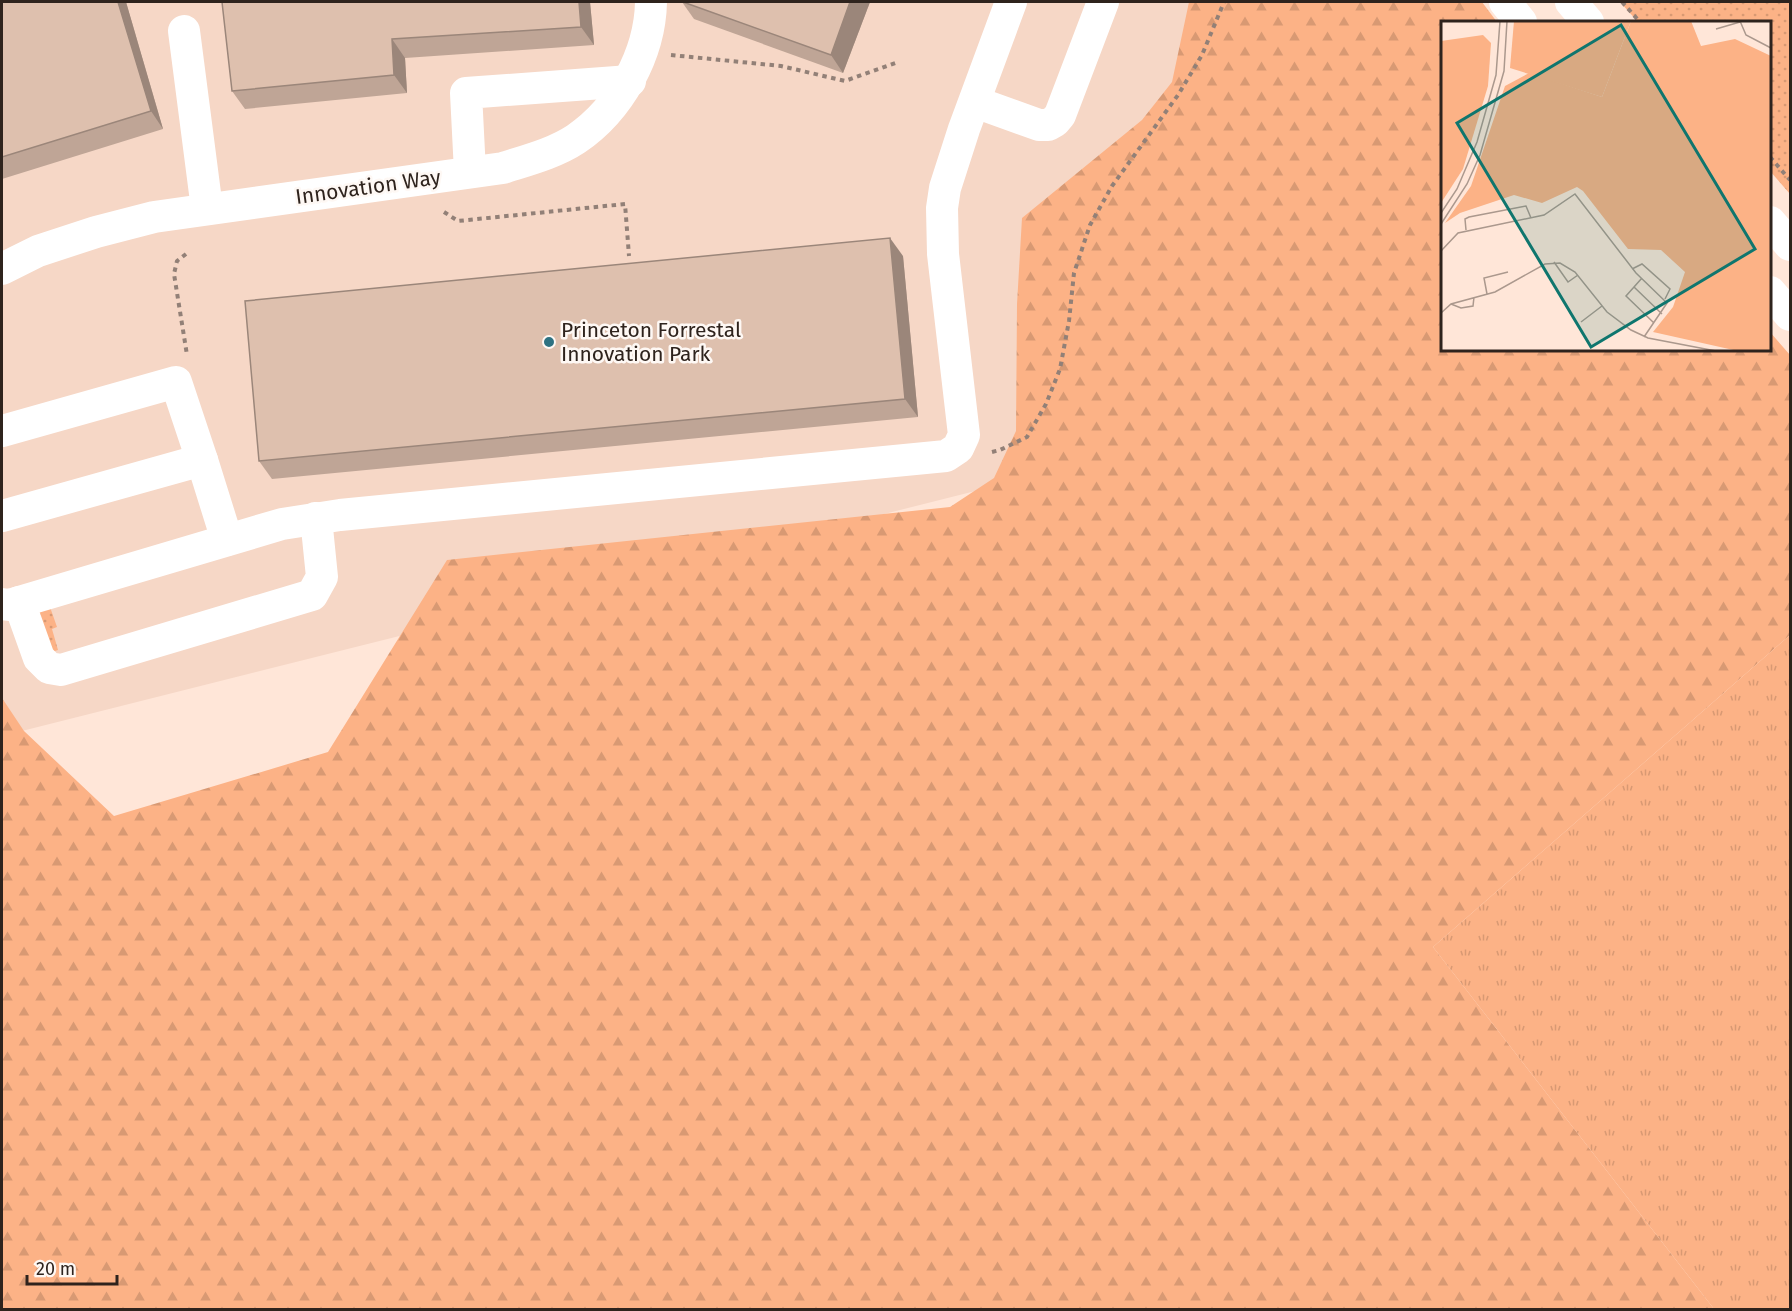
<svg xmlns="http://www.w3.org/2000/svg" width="1792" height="1311" font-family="'Fira Sans',sans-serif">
<defs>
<pattern id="grass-dots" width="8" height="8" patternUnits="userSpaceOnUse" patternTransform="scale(1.5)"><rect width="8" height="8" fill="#fcb286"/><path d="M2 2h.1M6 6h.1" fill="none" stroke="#d89973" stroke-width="1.8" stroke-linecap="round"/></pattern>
<pattern id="forest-firs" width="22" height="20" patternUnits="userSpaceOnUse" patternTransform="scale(1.5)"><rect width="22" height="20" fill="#fcb286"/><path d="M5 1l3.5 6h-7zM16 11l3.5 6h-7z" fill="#d89973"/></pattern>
<pattern id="park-tufts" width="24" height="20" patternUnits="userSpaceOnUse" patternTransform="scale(1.5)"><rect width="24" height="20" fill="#fcb286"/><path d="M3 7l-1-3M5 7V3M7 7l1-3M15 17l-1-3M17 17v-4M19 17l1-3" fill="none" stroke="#d89973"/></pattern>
</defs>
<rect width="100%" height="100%" fill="#ffe6d8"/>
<path fill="#f6d7c6" d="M2 2H1253L1055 471 2 736Z"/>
<g fill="url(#grass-dots)">
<path d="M1620 2H1790V194L1770 171V22H1638Z"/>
<path d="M50 607 57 627 52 629 58 650 49 653 35 612Z"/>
</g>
<path fill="url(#forest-firs)" d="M1189 2H1482L1497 22H1442V350H1770V332L1790 355V635L1433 947 1714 1309H2V698L24 731 114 816 328 752 447 560 950 507 994 478 1016 431 1017 304 1022 218 1142 120 1172 82Z"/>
<path fill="url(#park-tufts)" d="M1790 635V1309H1714L1433 947Z"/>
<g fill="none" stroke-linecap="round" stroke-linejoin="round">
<g stroke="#928077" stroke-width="4" stroke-dasharray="4.5 4.5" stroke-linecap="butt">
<path d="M1622 2 1640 22"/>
<path d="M671 55 781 66 845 81 898 62"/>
<path d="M1770 157 1790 180"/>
<path d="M444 212 458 221 625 204 629 256"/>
<path d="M186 254 177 261 174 274 187 355"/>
<path d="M992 452 1000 450 1027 437 1046 404 1060 369 1069 321 1074 273 1090 225 1112 186 1178 95 1202 55 1224 2"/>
</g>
<g stroke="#fff" stroke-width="32">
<path d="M1505 2 1521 22"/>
<path d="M1571 2 1588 22"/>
<path d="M184 31 207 209"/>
<path d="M975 102 1039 125H1048L1055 121 1060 115 1103 2"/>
<path d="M470 172 466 93 630 81"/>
<path d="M1770 222 1790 245"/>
<path d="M2 269 38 251 96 232 154 217 503 168C528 160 555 153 576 139 620 109 650 54 651 2"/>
<path d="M1770 292 1790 315"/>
<path d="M2 431 176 382 202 460"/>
<path d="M2 516 202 460 227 540"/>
<path d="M19 602 39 658 49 668 61 670 312 595 322 577 316 518"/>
<path d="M2 604 9 605 282 524 340 515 946 456 958 448 964 435 943 254 942 208 945 188 964 129 1011 2"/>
</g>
</g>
<g fill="#bfa596">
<path d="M2 2H126L163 129 2 179Z"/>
<path d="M222 2H590L594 45 405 58 407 93 245 109 232 91Z"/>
<path d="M682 2H870L843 73 694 19Z"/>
<path d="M903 256 918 417 272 479 259 461Z"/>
</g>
<g fill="#9b867a">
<path d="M118 2H126L163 129 151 111Z"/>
<path d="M579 2H590L594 45 581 27Z"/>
<path d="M850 2H870L843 73 831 55Z"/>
<path d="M392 39 405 58 407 93 394 75Z"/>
<path d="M890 238 903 256 918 417 905 399Z"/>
</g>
<g fill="#dec0ae" stroke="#9b867a" stroke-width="1.5">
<path d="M2 2H118L151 111 2 157Z"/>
<path d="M222 2H579L581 27 392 39 394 75 232 91Z"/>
<path d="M683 2H850L831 55Z"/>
<path d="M890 238 905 399 259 461 245 301Z"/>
</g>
<circle fill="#2e7282" stroke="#fef8f4" stroke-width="2" cx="549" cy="342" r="6"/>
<g text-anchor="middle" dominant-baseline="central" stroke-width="5" stroke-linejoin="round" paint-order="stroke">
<g font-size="21" fill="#2e231d" stroke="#fef8f4">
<text transform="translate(368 187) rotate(-8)">Innovation Way</text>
</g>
<g font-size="21" fill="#2e231d" stroke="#fef8f4" text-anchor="start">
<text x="561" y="330">Princeton Forrestal<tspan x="561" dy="24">Innovation Park</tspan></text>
</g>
</g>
<g transform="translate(1441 21)">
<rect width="330" height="330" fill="#ffe6d8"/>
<path d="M42 14 50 22 47 65 22 148 0 182V20Z" fill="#fcb286"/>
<path d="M190 0H250L260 25 294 18 330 35V330H297L212 311 232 286 244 251 220 229 187 228 142 170 136 166 101 182 73 174 19 192 4 202 30 165 64 65 88 52 161 76Z" fill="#fcb286"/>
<path d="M73 0H190L161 76 69 47Z" fill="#fcb286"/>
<path fill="none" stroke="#ab988d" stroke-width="1.5" d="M299 0 305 14 330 27M275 8 299 1M0 192 16 168 36 121 55 54 59 0M0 203 26 163 39 134 63 50 66 0M25 209 24 198 28 196 85 185 90 197M0 230 17 212 103 194 134 173 195 252 226 282 203 316M113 241 127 261 137 254M191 248 201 243 229 268 224 278M201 257 193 266 221 293M193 266 185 275 213 302M46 273 43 257 67 251M10 283 20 287 32 285 33 276M0 292 10 283 54 271 104 243 119 242 134 251 166 291 190 309 207 317 275 330M140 301 161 285"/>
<path fill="#0f766e" fill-opacity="0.15" stroke="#0f766e" stroke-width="3" d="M180 4 314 228 150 326 16 102Z"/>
<rect width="330" height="330" fill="none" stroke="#2e231d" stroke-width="3"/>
</g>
<rect width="1792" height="1311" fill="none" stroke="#2e231d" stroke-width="6"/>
<path d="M27 1275v9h90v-9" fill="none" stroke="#2e231d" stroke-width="3"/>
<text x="36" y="1275" font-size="18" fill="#2e231d" stroke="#fef8f4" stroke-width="4.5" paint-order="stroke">20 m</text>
</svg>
